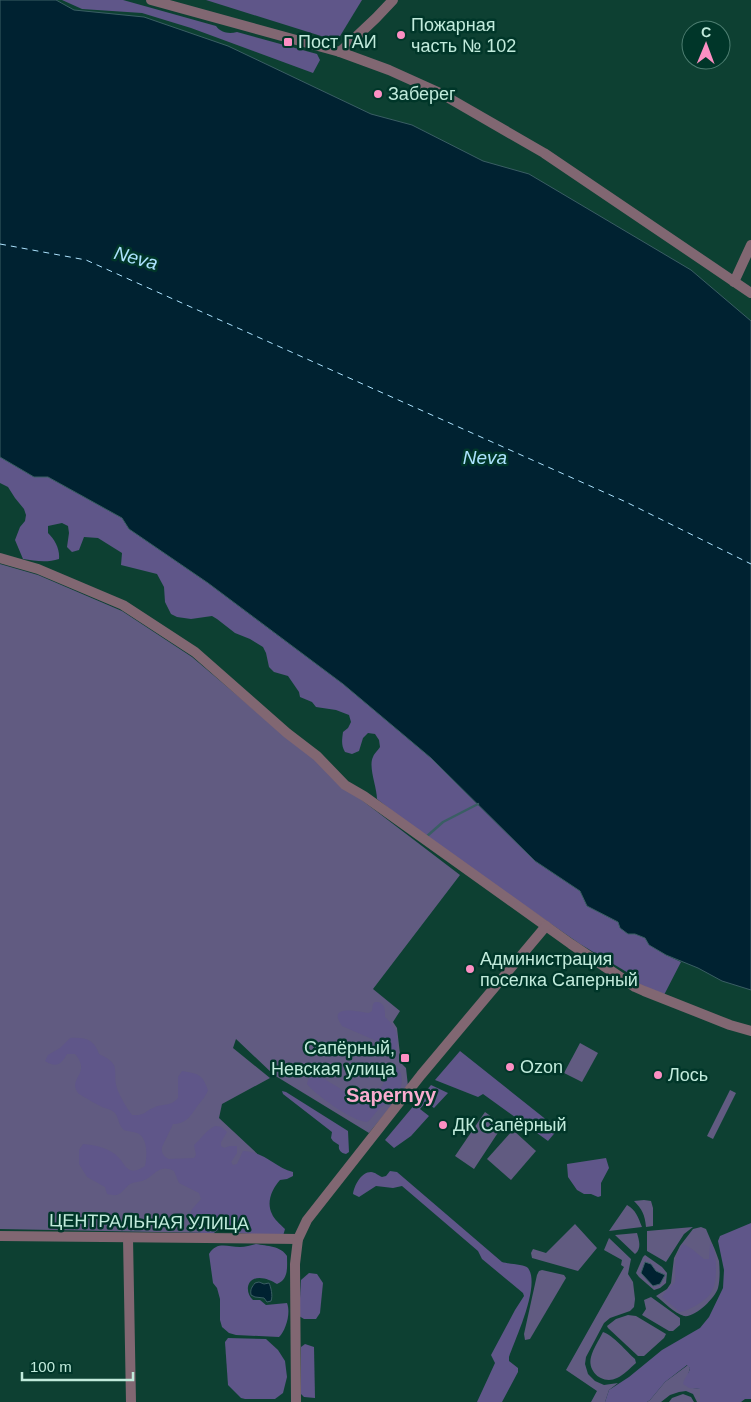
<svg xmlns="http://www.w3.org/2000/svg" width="751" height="1402" font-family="Helvetica,sans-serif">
<rect width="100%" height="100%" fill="#0d4032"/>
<g fill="#615b81">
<path d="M0 564 38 575 122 611 192 657 284 735 315 759 363 801 460 875 373 989 400 1011 393 1022 397 1028 401 1063 406 1068 408 1086 369 1133 274 1075 236 1039 233 1048 270 1078 222 1104 219 1118 265 1161 208 1233 0 1229Z"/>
<path d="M580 1043 598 1053 582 1082 564 1073Z"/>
<path d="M730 1090 736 1093 713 1139 707 1136Z"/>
<path d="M485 1112 503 1125 474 1169 455 1156Z"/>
<path d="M513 1130 536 1151 511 1180 487 1159Z"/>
<path d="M644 1200 651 1201 653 1208V1226L646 1227C645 1215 642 1209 634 1201Z"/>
<path d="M627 1205C636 1210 638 1217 642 1227L609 1231Z"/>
<path d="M575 1224 597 1248 578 1271 532 1258 531 1253 533 1249 546 1253Z"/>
<path d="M693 1227 684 1234 666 1262 647 1251V1231Z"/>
<path d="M701 1227 706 1229C710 1239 716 1251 719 1261 720 1270 720 1280 718 1288 715 1298 695 1318 684 1316 674 1313 664 1302 656 1296L667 1289 671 1283 674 1258 680 1246 693 1229Z"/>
<path d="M637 1233C639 1240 642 1249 635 1254L615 1235Z"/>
<path d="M609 1238 631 1259 628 1274 633 1282 635 1299 634 1307 630 1311 610 1318 604 1323 586 1357 585 1364 588 1374 595 1381 604 1385 618 1383 609 1390 605 1402H591L597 1391 566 1370 624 1267 621 1265 622 1260 604 1250Z"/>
<path d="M645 1255 662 1267 667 1273 666 1283 660 1288 654 1290 639 1277 636 1273 643 1257Z"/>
<path d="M542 1270 564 1275 566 1278 530 1339 525 1340 524 1334 537 1275 539 1271Z"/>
<path d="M651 1297 680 1318V1325L673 1331H669L642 1315 646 1309 644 1300Z"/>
<path d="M628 1315 636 1316 666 1334 664 1338 644 1356H638L608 1328 607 1326 616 1319Z"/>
<path d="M603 1332C613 1335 627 1352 635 1359L636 1363C630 1368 624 1375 617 1378 603 1385 587 1372 591 1357 593 1349 599 1340 603 1332Z"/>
<path d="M688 1365 690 1368 688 1375 693 1388 700 1389V1402H697L693 1394 686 1391 679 1392 670 1395 661 1402H647L650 1400 665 1382Z"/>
<path d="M683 1394 691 1397 694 1402H669L672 1398Z"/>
</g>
<g fill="#5f5689">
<path d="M62 0H123L216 26C221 33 229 34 237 32L317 54 320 60 313 73 191 28 142 13 82 9Z"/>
<path d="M206 0H362L337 41Z"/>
<path d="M0 457 34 477H48L122 518 129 529 208 583 343 684 431 758 535 861 580 891 587 906 618 922 635 934 645 938 666 955 681 962 664 995 638 984 635 977 580 944 421 834 377 799C377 787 368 767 373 757 374 754 378 750 380 747L379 740 375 734 368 733 363 738 359 751 352 754 345 752C341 745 342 740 343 732L348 728 351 722 349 715 336 710 316 707 312 702 300 697 299 692 288 676 274 672 269 667 266 653 263 647 250 639 235 633 217 619 212 616 191 619 177 617 171 614 165 602 164 587 157 574 121 565 122 553 98 538 84 537 79 550 72 552 67 547 69 533 68 526 62 523 48 526V533C55 540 60 549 59 559 47 563 35 561 23 559L15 540 20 527 25 521 26 515 24 509 15 498 8 487 0 483Z"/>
<path d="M375 1002C385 1001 385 1010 385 1017 396 1027 400 1036 396 1051H393L379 1042 342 1026C326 1003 359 1012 369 1013L372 1011 373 1004Z"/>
<path d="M70 1038C85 1037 94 1039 99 1054 125 1066 110 1072 118 1091 122 1100 126 1107 132 1115 146 1116 144 1111 155 1107 165 1103 170 1107 178 1098V1077L182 1071C199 1074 202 1074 208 1090 205 1098 200 1102 196 1108 190 1117 185 1124 173 1124L162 1147C161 1153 164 1157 169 1159L194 1158 196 1155 194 1145C202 1138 206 1130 215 1126L222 1127 227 1132 221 1142V1146L224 1148 230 1146H237V1153L231 1162 233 1165 237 1164 243 1151C266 1152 274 1167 293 1172V1176L287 1179 280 1180C272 1189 266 1202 272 1214 274 1219 280 1224 285 1229L283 1236 234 1233 229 1229 225 1224C218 1227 215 1235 209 1235 199 1236 188 1221 191 1212 192 1208 198 1203 201 1199L199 1193 179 1183 174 1171C158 1163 155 1177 142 1181 138 1182 134 1182 130 1184 121 1191 121 1198 107 1194L105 1187 87 1177 79 1164V1150L83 1144C96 1145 110 1148 119 1158 123 1162 125 1168 130 1170 135 1172 140 1169 145 1166 147 1157 148 1140 139 1134 134 1131 128 1132 124 1130 118 1125 119 1118 115 1113 112 1110 108 1109 105 1108 101 1107 80 1095 78 1093 67 1078 92 1074 75 1054H67C61 1065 56 1068 45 1061L48 1055 60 1048Z"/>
<path d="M460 1051 558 1129 548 1141 483 1094 478 1097 435 1080Z"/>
<path d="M394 1066 397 1067C405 1076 403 1090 393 1099 390 1103 384 1104 380 1108 375 1112 372 1119 367 1122 352 1121 317 1096 307 1084 308 1080 309 1075 314 1075 320 1075 345 1092 352 1096 355 1098 358 1101 362 1102 372 1104 381 1089 384 1082 387 1075 386 1069 394 1066Z"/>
<path d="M431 1085 448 1093 434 1108 426 1102 420 1109 429 1116 411 1136 394 1148 385 1140Z"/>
<path d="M282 1091 286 1092 348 1131 349 1152 346 1154C341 1153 338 1150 339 1145L333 1141 331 1138 332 1132 283 1094Z"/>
<path d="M606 1158 609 1168 601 1183V1196L598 1197 591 1194H584L577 1190 568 1177 567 1164Z"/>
<path d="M390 1171 397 1172 502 1262C508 1264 525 1264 528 1268 541 1285 515 1339 509 1357V1361L518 1368V1372L502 1402H477L495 1363 491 1355 515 1310 524 1296 523 1293 482 1259 478 1251 402 1186 393 1188 376 1186 359 1197 353 1194C354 1186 361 1172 371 1172 375 1172 379 1176 382 1177L386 1176Z"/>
<path d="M751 1223V1399H745L741 1402H700V1389L689 1388 683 1384C684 1378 689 1374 690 1368L687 1365 665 1382 650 1400 647 1402H605L609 1390 629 1377 662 1350 700 1328 709 1317 723 1288 724 1270 718 1241 720 1236Z"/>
<path d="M256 1244C267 1246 281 1246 287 1256 287 1267 289 1279 277 1284 271 1280 261 1276 254 1279 245 1283 247 1295 253 1300H260L266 1305 287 1303C291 1313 286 1330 279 1337L236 1335 229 1333 222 1327 220 1320V1299L217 1288 213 1283 209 1254C217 1241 227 1247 240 1247 245 1247 251 1245 256 1244Z"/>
<path d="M683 1244 692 1249 704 1259H709L710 1244H712C715 1251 716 1259 716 1267 716 1288 713 1296 695 1306 689 1309 686 1311 680 1312L662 1297 666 1291 675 1282C676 1263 672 1262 683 1244Z"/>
<path d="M309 1273 317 1274 323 1283 320 1313 316 1319H304L299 1316 301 1280Z"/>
<path d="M228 1338 266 1339 278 1350 285 1361 287 1377 283 1393 275 1399H245L241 1398 228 1385 225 1342Z"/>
<path d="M305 1344 314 1347 315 1398 304 1397 301 1394V1347Z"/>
</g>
<g fill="#002231" stroke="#3a5e64">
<path d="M0 0H56L74 10 144 17 228 46 371 114 412 125 483 161 529 174 691 270 751 321V990L722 981 698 968 666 955 649 945 645 938 635 934H628L620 928 618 922 587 906 580 891 535 861 431 758 343 684 208 583 129 529 122 518 48 477H34L0 457Z"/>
<path d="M645 1262 651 1264 656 1271 665 1275 660 1284 653 1286 641 1273Z"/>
<path d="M259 1282 264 1284 269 1283C271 1287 273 1296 271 1301L267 1302 264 1298 255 1297 251 1295C250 1289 252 1287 255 1283Z"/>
</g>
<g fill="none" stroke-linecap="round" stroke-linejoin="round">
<path stroke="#3a5e64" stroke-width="2.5" d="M426 837 443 822 478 804"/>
<path stroke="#ade3fe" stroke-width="1" stroke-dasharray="6 5" stroke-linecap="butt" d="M0 244 86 260 626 502 751 564"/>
<g stroke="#816772" stroke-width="10">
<path d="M151 0 340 52 389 70 440 93 544 153 751 293"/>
<path d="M340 52 376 18 393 0"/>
<path d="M734 282 751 245"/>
<path d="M0 558 38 569 123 605 195 652 287 733 317 756 345 785 364 796 571 944 635 987 644 991 730 1025 751 1031"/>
<path d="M0 1236 298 1239"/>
<path d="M128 1238 131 1402"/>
<path d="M296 1402 295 1264 298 1239 307 1220 421 1075 546 926"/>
</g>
</g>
<g fill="#fc8fc3" stroke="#003629" stroke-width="2">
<circle cx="401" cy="35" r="5"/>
<rect x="283" y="37" width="10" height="10" rx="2.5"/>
<circle cx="378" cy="94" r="5"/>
<circle cx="470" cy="969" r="5"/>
<rect x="400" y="1053" width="10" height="10" rx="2.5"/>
<circle cx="510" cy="1067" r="5"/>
<circle cx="658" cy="1075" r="5"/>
<circle cx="443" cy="1125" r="5"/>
</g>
<g text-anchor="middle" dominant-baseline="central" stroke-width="5" stroke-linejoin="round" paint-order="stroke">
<g font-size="18" fill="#c1ebdc" stroke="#003629" text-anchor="start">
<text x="411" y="25">Пожарная<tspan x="411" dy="21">часть № 102</tspan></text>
<text x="298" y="42">Пост ГАИ</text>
<text x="388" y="94">Заберег</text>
<text x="480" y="959">Администрация<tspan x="480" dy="21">поселка Саперный</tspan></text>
<text x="395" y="1048" text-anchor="end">Сапёрный,<tspan x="395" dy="21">Невская улица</tspan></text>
<text x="520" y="1067">Ozon</text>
<text x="668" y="1075">Лось</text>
<text x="453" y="1125">ДК Сапёрный</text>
</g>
<g font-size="18" fill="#c1ebdc" stroke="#003629">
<text transform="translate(149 1222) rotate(1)">ЦЕНТРАЛЬНАЯ УЛИЦА</text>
</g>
<g font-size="19" font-style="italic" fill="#ade3fe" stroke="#003629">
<text transform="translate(136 258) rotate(15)">Neva</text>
<text x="485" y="457">Neva</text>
</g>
<g font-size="20" font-weight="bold" fill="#f9accf" stroke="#003629">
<text x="391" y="1095">Sapernyy</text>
</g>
</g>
<g transform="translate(706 45) rotate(1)"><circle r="24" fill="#003629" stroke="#4d7e71"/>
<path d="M0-4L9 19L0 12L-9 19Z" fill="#fc8fc3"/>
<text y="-8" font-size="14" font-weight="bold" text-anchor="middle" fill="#c1ebdc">С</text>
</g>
<path d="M22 1372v8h111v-8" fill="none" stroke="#c1ebdc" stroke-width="2.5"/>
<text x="30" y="1372" font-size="15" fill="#c1ebdc" stroke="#003629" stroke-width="4" paint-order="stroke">100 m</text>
</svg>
